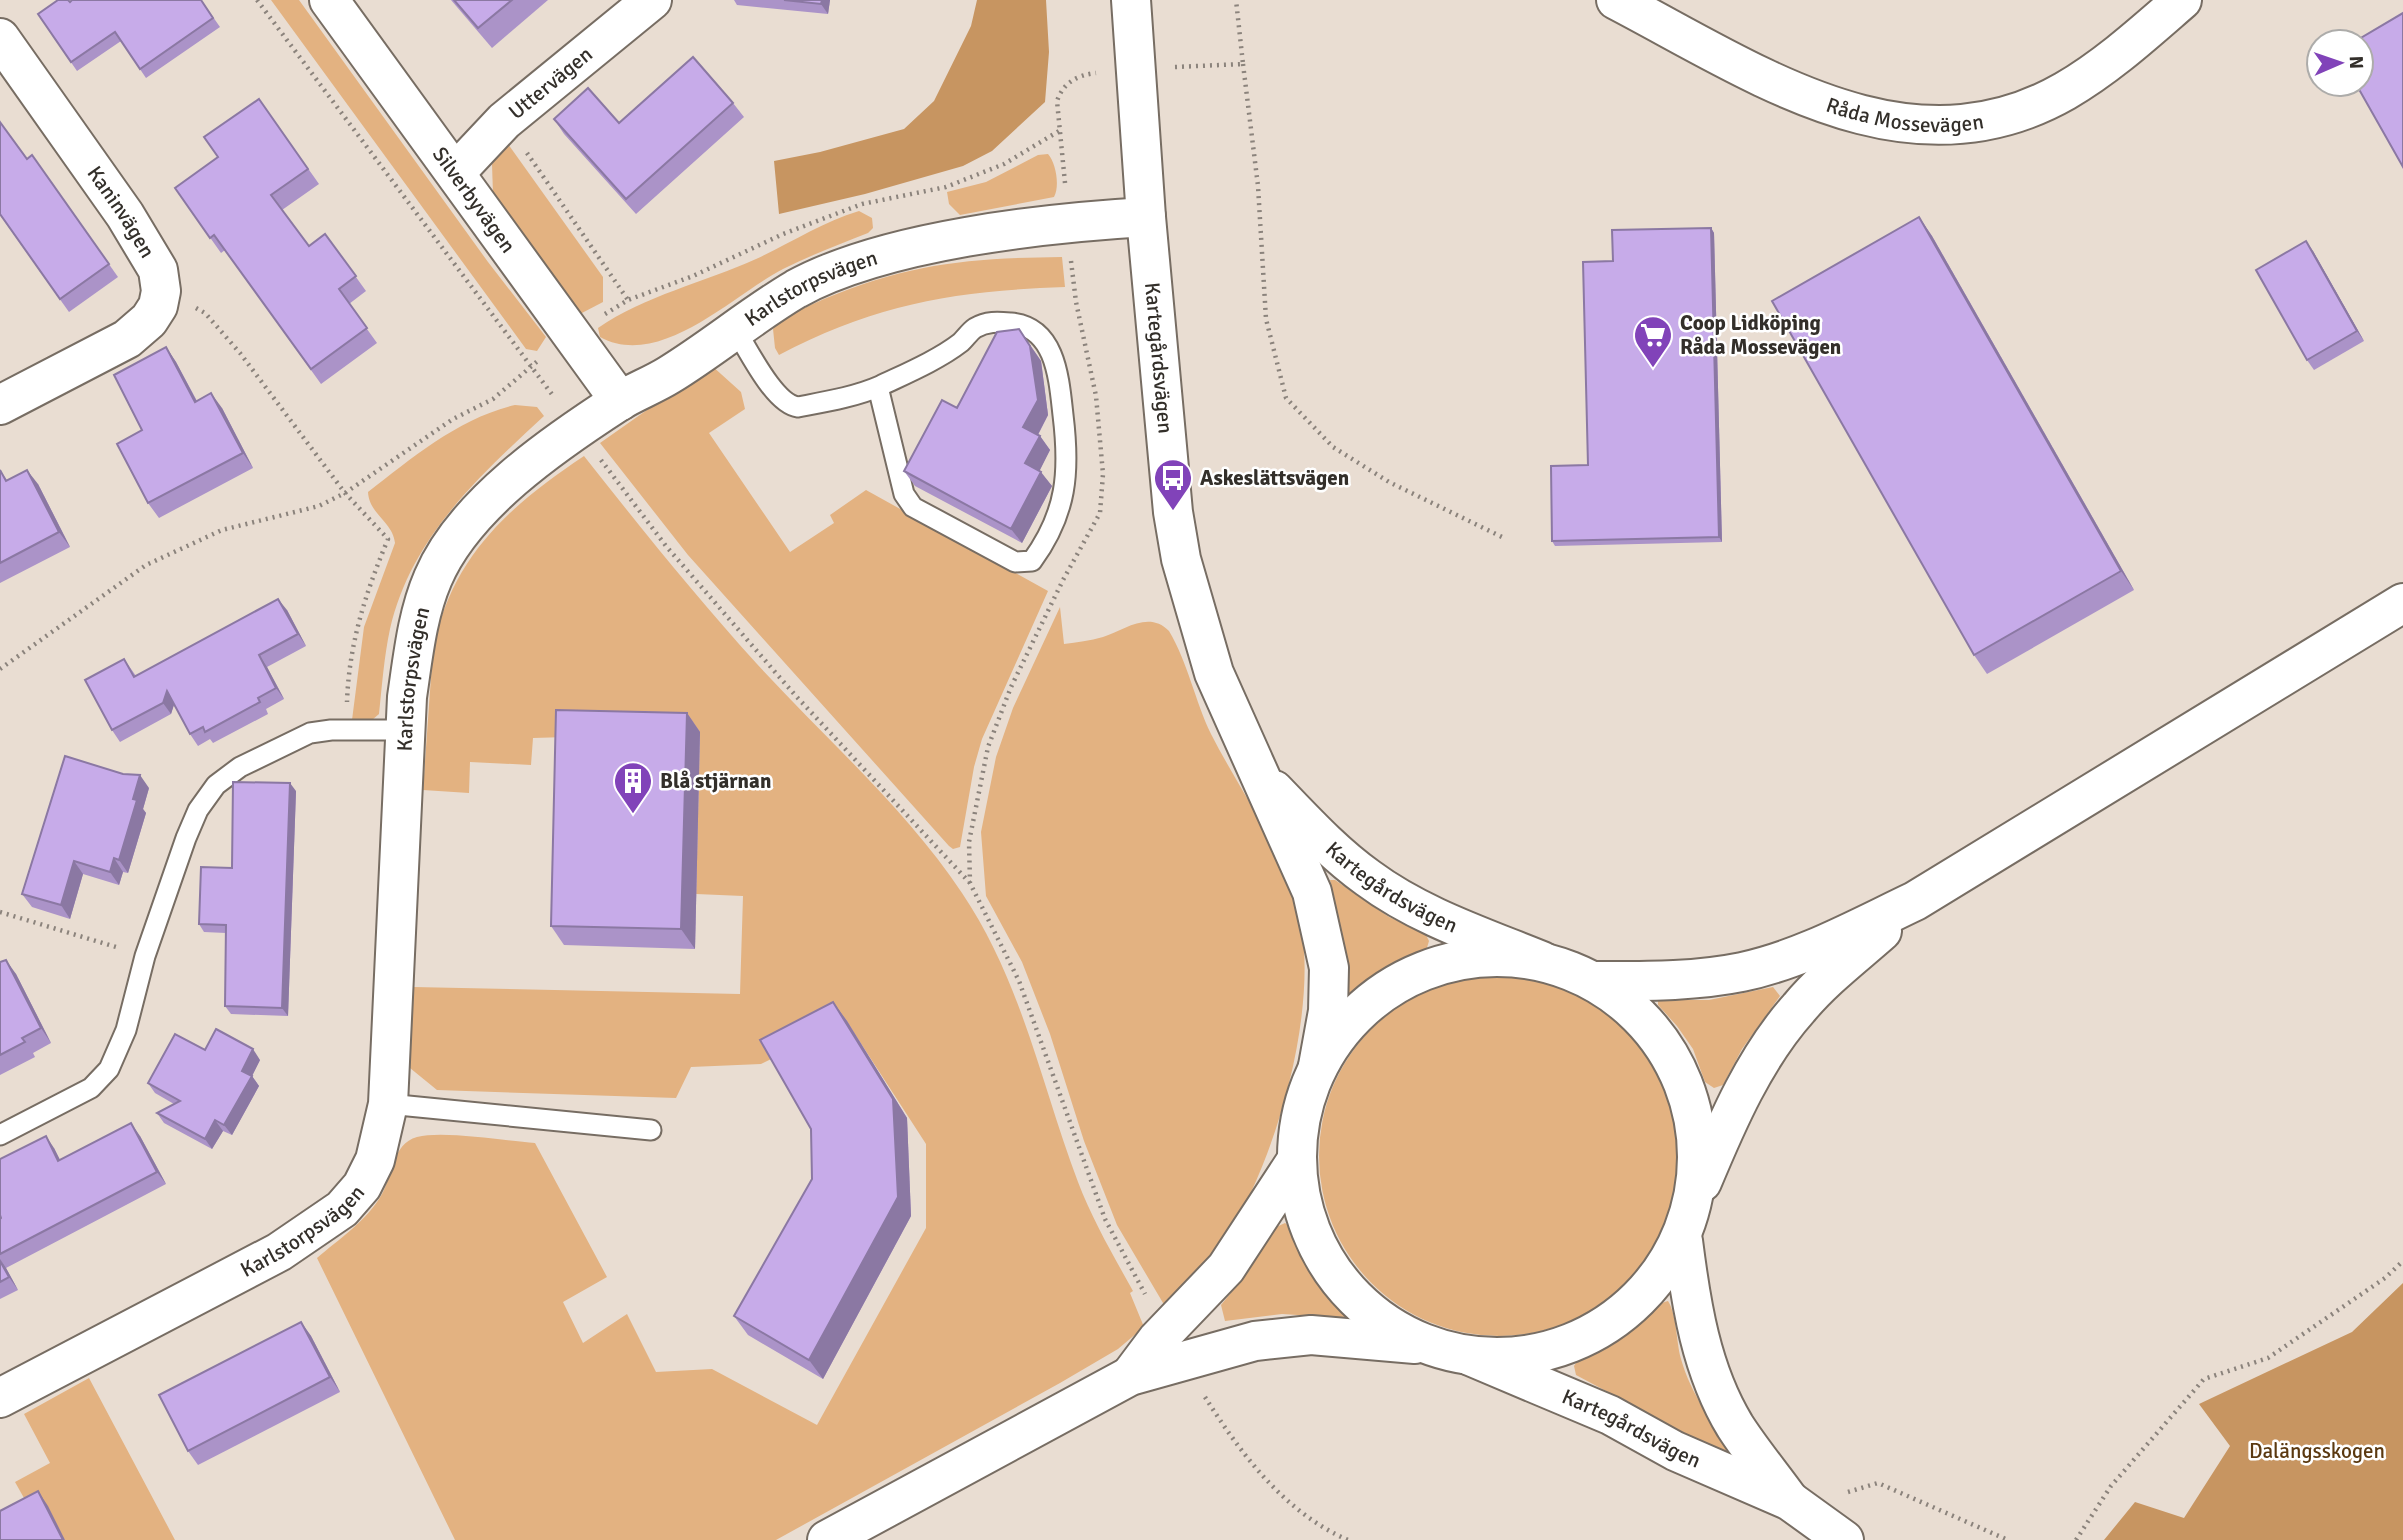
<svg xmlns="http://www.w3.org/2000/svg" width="2403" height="1540" font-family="Signika,sans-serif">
<rect width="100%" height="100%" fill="#e9ddd2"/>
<g fill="#e3b281">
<path d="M271 0H299L488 262 546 337 537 351 526 349Z"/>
<path d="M508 144 603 277V302L580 314 493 194 492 164Z"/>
<path d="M1048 154C1056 163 1060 186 1054 197L960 215 949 204 947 192 986 182 1038 155Z"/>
<path d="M859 211 872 218 873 228 868 233C840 244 811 255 783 269 733 295 660 370 600 337L598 328C644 296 705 282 756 259 791 243 822 222 859 211Z"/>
<path d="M1062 257 1065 287C955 291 878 303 779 355L775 348 773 329C786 314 807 307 824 299 911 263 970 258 1062 257Z"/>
<path d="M711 365 741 392 745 409 709 433 790 552 834 523 830 515 866 490 1048 591 982 739 974 767 960 847 953 849 949 846 688 555 600 443Z"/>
<path d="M515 405 537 407 544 416C478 477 411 538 390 629 384 657 382 686 379 714L372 720H352L364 627 395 543C393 522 369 514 368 492 412 458 459 418 515 405Z"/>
<path d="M584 456C640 527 697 598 757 664 825 738 907 810 962 893 1022 982 1041 1084 1078 1182 1093 1221 1113 1255 1133 1291L1130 1293 1144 1327 1118 1349 1060 1383 776 1540H455L317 1258C339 1239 367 1221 382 1194 392 1176 392 1144 417 1137 443 1130 505 1141 535 1143L607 1277 563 1302 583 1343 627 1314 656 1372 712 1369 817 1425 926 1228V1144L847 1022 761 1064 691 1067 676 1098 437 1090 410 1068 413 987 740 994 743 896 696 894 700 733 533 738 531 765 470 762 469 793 423 790 433 649C452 556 508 507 584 456Z"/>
<path d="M1060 607 1064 644C1077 642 1090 641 1103 637 1124 630 1149 610 1169 631 1188 663 1195 701 1211 734 1238 787 1279 844 1296 900 1324 996 1279 1152 1228 1236 1212 1262 1186 1285 1166 1308L1117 1225 1084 1141 1050 1034 1022 962 986 896 981 832 996 757 1013 708Z"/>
<path d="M1330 880H1335L1389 917 1425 933 1429 941 1426 951 1387 967 1353 995 1348 996 1345 947Z"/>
<circle cx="1499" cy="1156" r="180"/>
<path d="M1773 987 1780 996 1742 1049 1723 1085 1714 1088 1705 1082 1693 1049 1677 1026 1658 1005V1000H1709Z"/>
<path d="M1285 1223 1293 1229 1315 1273 1347 1313 1346 1318 1282 1314 1225 1321 1221 1305 1250 1269 1274 1228Z"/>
<path d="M1668 1301C1677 1315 1676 1341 1681 1359 1691 1394 1712 1424 1736 1451L1726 1463 1681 1431 1576 1375 1574 1366C1581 1353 1608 1347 1621 1338 1634 1330 1655 1303 1668 1301Z"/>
<path d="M89 1378 175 1540H65L33 1514 15 1482 50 1463 24 1414Z"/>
</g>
<g fill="#c79561">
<path d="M977 0H1046L1049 52 1045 102 992 151 963 166 865 194 779 214 774 161 820 152 904 129 934 101 971 26Z"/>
<path d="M2403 1283V1540H2104L2135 1502 2184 1518 2230 1446 2199 1404 2352 1332Z"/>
</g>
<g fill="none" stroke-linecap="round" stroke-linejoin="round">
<defs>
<g id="service">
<path d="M735 329C748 349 774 404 798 407 824 402 855 397 880 386 905 374 938 360 960 343 965 339 969 332 975 328 987 321 998 322 1011 323 1056 327 1059 379 1063 415 1070 472 1067 513 1032 561L1015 562 913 507 904 494 878 387"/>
<path d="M388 1104 651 1130"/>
<path d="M0 1135 91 1088 109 1069 126 1030 145 956 186 838 198 810 216 785 240 767 310 733 331 730H406"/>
</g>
<g id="minor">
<path id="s1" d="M329 0 620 401"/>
<path id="s2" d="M1616 0C1754 72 1908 181 2065 91 2108 66 2145 32 2182 0"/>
<path id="s3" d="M0 38 125 215 158 270 161 291 158 306 149 320 127 339 0 405"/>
<path id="s4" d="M456 172 504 121 652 0"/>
<path id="s5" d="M0 1398 279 1252 342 1209 362 1186 375 1160 388 1104 407 697C413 657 417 615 433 578 464 505 553 444 618 402 634 392 653 385 669 375 713 348 752 315 796 289 885 240 1045 223 1146 217"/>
</g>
<g id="tertiary">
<path id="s6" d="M1131 0 1146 217 1173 512 1181 559 1214 673 1312 892 1329 968 1328 1011 1318 1066"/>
<path id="s7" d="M1274 790C1304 821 1333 853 1368 878 1419 916 1483 937 1542 961"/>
<path d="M1683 1241C1691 1304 1701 1370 1735 1426 1751 1451 1771 1475 1789 1500"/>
<path id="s8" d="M1470 1356 1610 1415 1675 1451 1790 1501 1844 1540"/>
</g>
<g id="secondary">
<circle cx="1497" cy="1157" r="200"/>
<path d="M1594 981C1643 981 1693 982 1742 972 1803 959 1860 927 1915 901L2403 603"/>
<path d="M1702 1182C1727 1122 1755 1057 1799 1008 1823 979 1855 955 1882 931"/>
<path d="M1130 1376 1157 1340 1226 1268 1296 1161"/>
<path d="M827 1540 1130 1376 1255 1341 1311 1335 1415 1344"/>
</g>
</defs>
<use href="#service" stroke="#776d63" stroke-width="23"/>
<use href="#minor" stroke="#776d63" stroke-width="42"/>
<use href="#tertiary" stroke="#776d63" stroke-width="42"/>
<use href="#secondary" stroke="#776d63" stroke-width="42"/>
<g stroke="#8b837c" stroke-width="4.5" stroke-dasharray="2 5" stroke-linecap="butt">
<path d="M257 0 554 397"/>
<path d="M1243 64 1258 186 1266 319 1286 398 1333 447 1389 482 1502 537"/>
<path d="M1175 67 1243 64 1236 0"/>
<path d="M527 153 628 300"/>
<path d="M1065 183 1057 101C1063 83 1077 75 1096 73"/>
<path d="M1071 261 1076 302 1096 396 1103 474 1100 513 1063 580 1011 687 988 747 969 842 970 883 1019 981 1105 1219 1145 1294"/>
<path d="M196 308 205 313 240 353 345 493 388 539C366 592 349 643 347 702"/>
<path d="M605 314 628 300 693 276 783 234 862 204 946 187 1004 164 1059 131"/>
<path d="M601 460 666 546 795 695 970 883"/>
<path d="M0 669 146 565 222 530 319 506 345 493 453 419 493 399 540 359"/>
<path d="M0 912 116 947"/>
<path d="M1205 1397C1241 1454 1285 1513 1348 1540"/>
<path d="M1848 1492 1878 1483 2008 1540"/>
<path d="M2076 1540 2111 1486 2204 1379 2268 1358 2385 1278 2403 1261"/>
</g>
<use href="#service" stroke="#fff" stroke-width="19"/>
<use href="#minor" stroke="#fff" stroke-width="38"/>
<use href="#tertiary" stroke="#fff" stroke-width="38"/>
<use href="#secondary" stroke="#fff" stroke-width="38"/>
</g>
<g fill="#ab93c8">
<path d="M201 0 220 27 146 78 121 41 77 71 38 14 70 2Z"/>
<path d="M451 0H548L492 48Z"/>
<path d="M734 0H830L828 14 737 5Z"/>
<path d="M259 99 319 184 282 210 309 246 325 234 366 291 349 304 377 343 321 384 225 250 221 253 175 188 218 157Z"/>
<path d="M733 103 744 117 636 214 564 134 554 119 619 123Z"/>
<path d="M32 155 118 277 69 312 0 215 27 159Z"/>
<path d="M1919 217 1932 236 2134 590 1987 674 1974 655Z"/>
<path d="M1711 228 1714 233 1722 542 1555 546 1552 541 1588 465 1613 261Z"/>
<path d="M2313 251 2364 341 2314 370 2307 360Z"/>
<path d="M1019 329 1041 361 1048 415 1038 435 1040 436 1050 450 1039 471 1052 486 1022 543 915 486 904 471Z"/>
<path d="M166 347 176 362 197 401 222 408 253 468 159 518 148 503 142 430Z"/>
<path d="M0 470 7 480 38 484 70 547 0 583Z"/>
<path d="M287 610 306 646 267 667 284 699 266 709 268 714 213 743 210 739 198 746 190 734 174 704 171 714 120 742 112 730 124 659 136 676Z"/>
<path d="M687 713 700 732 695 949 564 945 551 926Z"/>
<path d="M149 788 143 809 146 813 128 873 123 872 119 885 83 874 70 919 32 907 22 894Z"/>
<path d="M296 791 288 1016 231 1014 225 1006 226 933 204 932 199 924 232 868Z"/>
<path d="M0 962 16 974 51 1043 33 1053 35 1057 0 1075Z"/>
<path d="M833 1002 847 1021 907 1118 911 1216 823 1379 748 1335 734 1316 812 1179Z"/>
<path d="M205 1050 260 1060 252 1076 259 1086 232 1135 223 1131 212 1149 164 1123 157 1113 174 1104 155 1093 148 1083Z"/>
<path d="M140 1136 166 1184 6 1268 18 1290 0 1299V1219L54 1148 60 1160Z"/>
<path d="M301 1322 311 1336 340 1392 198 1465 188 1451Z"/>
</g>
<g fill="#8b78a3">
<path d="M822 0H830L828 14 821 4Z"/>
<path d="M1919 217 1932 236 2134 590 2121 571Z"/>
<path d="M1711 228 1714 233 1722 542 1719 537Z"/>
<path d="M2306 241 2313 251 2364 341 2357 331Z"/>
<path d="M1019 329 1041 361 1048 415 1034 442 1023 427Z"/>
<path d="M166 347 176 362 205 417 195 402Z"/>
<path d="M211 393 222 408 253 468 243 453Z"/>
<path d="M1040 436 1050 450 1036 478 1025 463Z"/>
<path d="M27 470 38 484 70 547 59 532Z"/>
<path d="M1041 472 1052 486 1022 543 1011 529Z"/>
<path d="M278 599 287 610 306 646 298 634Z"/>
<path d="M259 655 267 667 284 699 276 688Z"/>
<path d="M167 691 175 702 171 714 163 703Z"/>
<path d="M687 713 700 732 695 949 681 929Z"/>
<path d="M140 775 149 788 143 809 146 813 128 873 119 860 133 799Z"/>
<path d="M290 783 296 791 288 1016 282 1008Z"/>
<path d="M114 858 123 872 119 885 110 872Z"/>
<path d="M74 861 83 874 70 919 61 905Z"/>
<path d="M6 960 16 974 51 1043 41 1028Z"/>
<path d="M833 1002 847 1021 907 1118 911 1216 823 1379 809 1360Z"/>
<path d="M253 1049 260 1060 252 1076 259 1086 232 1135 224 1125 242 1071Z"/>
<path d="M215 1120 223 1131 212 1149 205 1139Z"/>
<path d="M131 1123 140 1136 166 1184 157 1172Z"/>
<path d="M46 1136 54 1148 67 1174 58 1161Z"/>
<path d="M0 1259 6 1268 18 1290 9 1277Z"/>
<path d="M301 1322 311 1336 340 1392 330 1377Z"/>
<path d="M38 1491 48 1506 65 1540H63Z"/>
</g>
<g fill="#c7abe9" stroke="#8b78a3" stroke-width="2">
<path d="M58 0H68L70 2 72 0H201L213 18 140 69 115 32 71 62 38 14Z"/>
<path d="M454 0H512L478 28Z"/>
<path d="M784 0H822L821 4Z"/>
<path d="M2403 13V167L2356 84H2361V42H2354Z"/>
<path d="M693 57 733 103 626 199 554 119 588 88 619 123Z"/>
<path d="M259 99 308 169 271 195 309 246 325 234 356 276 339 289 367 328 311 369 214 235 210 238 175 188 218 157 204 137Z"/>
<path d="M0 122 27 159 32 155 109 264 60 299 0 214Z"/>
<path d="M1919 217 2121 571 1974 655 1772 301Z"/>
<path d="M1711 228 1719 537 1552 541 1551 466 1588 465 1583 262 1613 261 1612 230Z"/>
<path d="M2306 241 2357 331 2307 360 2256 270Z"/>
<path d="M1019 329 1030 346 1038 400 1023 427 1040 436 1025 463 1041 472 1011 529 904 471 942 400 957 408 997 332Z"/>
<path d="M166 347 195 402 211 393 243 453 148 503 117 444 142 430 114 375Z"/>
<path d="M0 470 6 481 27 470 59 532 0 563Z"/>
<path d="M278 599 298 634 259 655 276 688 258 698 260 702 205 732 203 727 190 734 167 691 163 703 112 730 85 680 124 659 134 677Z"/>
<path d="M556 710 687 713 681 929 551 926Z"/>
<path d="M65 756 123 774 140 775 133 799 137 800 119 860 114 858 110 872 74 861 61 905 22 894Z"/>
<path d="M233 782 290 783 282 1008 225 1006 226 925 199 924 201 867 232 868Z"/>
<path d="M6 960 41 1028 22 1038 25 1042 0 1055V962Z"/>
<path d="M833 1002 893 1099 898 1197 809 1360 734 1316 812 1179 811 1129 760 1040Z"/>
<path d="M216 1029 253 1049 242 1071 252 1076 224 1125 215 1120 205 1139 157 1113 180 1101 148 1083 175 1034 205 1050Z"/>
<path d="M131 1123 157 1172 0 1254V1219L1 1218 0 1215V1159L46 1136 58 1161Z"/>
<path d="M0 1261 9 1277 0 1282Z"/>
<path d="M301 1322 330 1377 188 1451 159 1395Z"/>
<path d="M38 1491 63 1540H0V1511Z"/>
</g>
<defs>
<symbol id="supermarket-pin" viewBox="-11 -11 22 30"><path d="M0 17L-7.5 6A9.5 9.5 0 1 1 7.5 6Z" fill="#8143b9" stroke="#fff"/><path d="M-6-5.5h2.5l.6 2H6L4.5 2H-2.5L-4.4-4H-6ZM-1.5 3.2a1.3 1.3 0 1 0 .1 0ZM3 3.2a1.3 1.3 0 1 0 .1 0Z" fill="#fff"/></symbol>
<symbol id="bus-pin" viewBox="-11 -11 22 30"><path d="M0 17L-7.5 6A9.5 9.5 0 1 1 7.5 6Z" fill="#8143b9" stroke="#fff"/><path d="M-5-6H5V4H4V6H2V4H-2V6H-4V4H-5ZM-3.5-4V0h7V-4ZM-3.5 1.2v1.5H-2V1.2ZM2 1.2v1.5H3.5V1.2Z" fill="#fff"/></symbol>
<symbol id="building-pin" viewBox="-11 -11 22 30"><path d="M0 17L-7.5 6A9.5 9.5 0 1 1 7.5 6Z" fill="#8143b9" stroke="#fff"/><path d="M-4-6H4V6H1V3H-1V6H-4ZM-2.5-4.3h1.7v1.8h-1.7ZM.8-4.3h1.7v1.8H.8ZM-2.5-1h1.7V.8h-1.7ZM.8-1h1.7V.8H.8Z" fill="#fff"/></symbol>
</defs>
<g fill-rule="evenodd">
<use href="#supermarket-pin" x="1631" y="313" width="44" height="60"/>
<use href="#bus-pin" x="1151" y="456" width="44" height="60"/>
<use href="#building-pin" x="611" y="759" width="44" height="60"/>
</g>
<g text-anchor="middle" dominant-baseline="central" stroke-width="5" stroke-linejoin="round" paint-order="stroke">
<g font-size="21" fill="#332f2a" stroke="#fff">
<text stroke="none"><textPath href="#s4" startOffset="130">Uttervägen</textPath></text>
<text stroke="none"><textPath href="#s2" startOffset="315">Råda Mossevägen</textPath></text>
<text stroke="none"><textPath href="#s1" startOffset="247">Silverbyvägen</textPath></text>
<text stroke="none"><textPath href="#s3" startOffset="212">Kaninvägen</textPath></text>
<text stroke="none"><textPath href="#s5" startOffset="1522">Karlstorpsvägen</textPath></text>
<text stroke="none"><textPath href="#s6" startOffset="359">Kartegårdsvägen</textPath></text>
<text stroke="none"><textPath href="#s5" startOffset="934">Karlstorpsvägen</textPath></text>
<text stroke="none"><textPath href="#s7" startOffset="154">Kartegårdsvägen</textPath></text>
<text stroke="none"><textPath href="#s5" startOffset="346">Karlstorpsvägen</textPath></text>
<text stroke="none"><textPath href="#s8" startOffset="177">Kartegårdsvägen</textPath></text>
</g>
<g font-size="21" font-weight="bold" fill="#332f2a" stroke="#fff" text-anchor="start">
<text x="1680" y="323">Coop Lidköping<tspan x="1680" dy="24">Råda Mossevägen</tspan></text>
<text x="1200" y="478">Askeslättsvägen</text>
<text x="660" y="781">Blå stjärnan</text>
</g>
<g font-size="21" fill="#5b3910" stroke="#fff">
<text x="2317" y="1451">Dalängsskogen</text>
</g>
</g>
<g transform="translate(2340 63) rotate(88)"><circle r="33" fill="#ffffff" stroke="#adacaa" stroke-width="2"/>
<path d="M0-5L12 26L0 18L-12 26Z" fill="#8143b9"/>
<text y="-10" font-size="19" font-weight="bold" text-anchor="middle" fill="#332f2a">N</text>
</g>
</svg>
